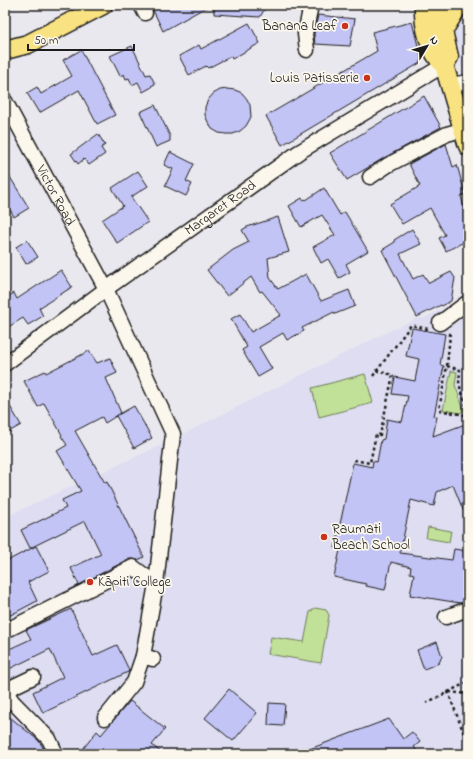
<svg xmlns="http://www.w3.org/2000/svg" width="473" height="759" font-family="'Indie Flower',sans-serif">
<rect width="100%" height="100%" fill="#eae8ef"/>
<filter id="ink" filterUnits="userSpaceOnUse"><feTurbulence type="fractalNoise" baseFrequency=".025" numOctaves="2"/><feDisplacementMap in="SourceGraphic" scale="8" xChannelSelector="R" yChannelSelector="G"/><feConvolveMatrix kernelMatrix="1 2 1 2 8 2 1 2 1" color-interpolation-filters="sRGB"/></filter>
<g filter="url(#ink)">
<g fill="#deddf1">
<path d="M467 5H468V92L453 36 459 17Z"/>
<path d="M468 296V687L459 691 468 710V754H5V517L161 445 385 333 418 318H424Z"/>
</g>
<g fill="#c1e098" stroke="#6e7e5a">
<path d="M451 371 457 372 455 385 464 410 460 413 443 410Z"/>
<path d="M365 374 373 403 319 417 312 388Z"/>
<path d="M428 527 451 531 449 542 426 538Z"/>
<path d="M315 608 326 610 329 615 321 663 268 654 271 637 304 642 310 612Z"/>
</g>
<g fill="#c3c4f6" stroke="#1c1c1c">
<path d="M161 5H210L163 31 153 10Z"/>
<path d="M214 5H267L260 17 214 14Z"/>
<path d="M318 15 355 19 350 46 315 44 314 34Z"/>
<path d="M412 22 421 58 420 63 282 145 266 116 377 51 372 32Z"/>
<path d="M249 23 260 43 232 59 231 56 208 68 206 66 189 75 179 56 199 45 201 49Z"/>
<path d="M132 46 146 75 150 74 155 84 151 86 152 87 143 92 138 82 132 85 129 78 126 79 124 74 120 76 110 56Z"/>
<path d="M81 50 115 115 97 124 79 90 39 113 27 93 37 87 41 94 72 76 63 60Z"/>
<path d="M227 89 235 90 242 93 247 99 250 105 251 117 246 126 240 131 233 134H226L219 133 212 129 208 122 205 115V107L208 100 213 94 220 90Z"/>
<path d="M424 96 441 127 384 158 347 180 330 153Z"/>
<path d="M155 105 170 136V141L156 147 140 112Z"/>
<path d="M98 134 105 145 101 148 105 154 89 165 84 159 78 164 71 154Z"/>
<path d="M446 144 453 167 457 165 465 194 461 196 468 222V240L446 251 439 238 445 235 430 208 402 224 390 204 420 186 409 164Z"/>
<path d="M170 152 194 164 186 181 192 184 186 196 165 186 173 169 164 165Z"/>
<path d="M5 169 29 208 14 217 11 211 5 214Z"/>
<path d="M138 171 148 186 131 197 148 222 117 243 102 220 123 206 112 188Z"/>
<path d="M324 188 340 215 345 212 368 251 346 264 350 272 339 278 328 259 321 263 313 247 335 235 322 215 301 227 289 206 302 198 303 200 305 199 306 200Z"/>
<path d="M278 217 289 252 268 258 270 278 278 289 306 274 321 301 349 290 355 306 335 314 334 312 302 328 304 331 287 340 283 333 259 347 272 369 258 377 242 350 247 347 231 319 240 314 251 332 281 315 262 291 260 292 251 277 227 296 207 270 233 250 249 242 242 230 247 227Z"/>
<path d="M412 229 421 244 400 254 413 279 423 274 429 283 451 272 455 278 451 301 442 306 441 305 417 317 382 250 395 242 394 240Z"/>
<path d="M27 240 38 257 26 264 16 247Z"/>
<path d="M61 270 72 287 39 308 43 316 28 325 23 318 5 329V298L14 293 17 299Z"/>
<path d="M412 328 445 334 440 365 444 366 434 416 437 417 433 436 468 423V522L453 485 437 492 434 506 411 500 400 553 452 560 454 549 466 551 465 557 468 562V601L460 603 410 595 414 574 410 573 411 567 391 562 385 590 366 586V584L334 577 340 550 335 548 353 463 372 467 373 461 377 462 381 440 384 439 387 419 402 422 408 396 392 394 395 377 415 381 419 359 406 356Z"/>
<path d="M89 351 97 363 110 358 117 373 106 378 121 413 105 423 102 417 75 431 105 483 107 482 144 557 138 560 133 559H129L79 585 71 568 101 554 85 521 30 548 21 530 66 508 62 500 81 491 57 451 67 445 61 436 62 435 44 403 38 407 24 381 45 371 46 373Z"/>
<path d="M5 398 21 425 5 434Z"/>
<path d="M134 406 152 438 134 448 116 416Z"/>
<path d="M36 546 49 571 28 582 37 601 5 618V562Z"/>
<path d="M71 609 93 656 117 645 129 670 128 672 43 713 33 692 63 677 50 649 5 671V651L31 639 26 630Z"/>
<path d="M437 642 442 656 439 663 424 669 417 650Z"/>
<path d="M229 689 257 713 233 741 205 718Z"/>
<path d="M130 701 165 729 152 745 163 754H79L97 731 101 735Z"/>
<path d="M269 703 285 704 283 726 268 725Z"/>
<path d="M5 713 39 741 47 754H5Z"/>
<path d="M389 719 403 739 412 732 420 742 414 747 419 754H299V753Z"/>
</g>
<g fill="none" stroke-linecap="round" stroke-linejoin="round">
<defs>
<g id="minor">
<path d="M141 5 145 13"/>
<path d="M307 50 305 34 311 5"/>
<path d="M451 85 468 82"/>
<path id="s1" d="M5 101 106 289 173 434 156 584 143 656"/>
<path d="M370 177 388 165 447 134 468 128"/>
<path d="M440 323 468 302"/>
<path id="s2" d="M5 364 106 289 299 152 444 65"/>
<path d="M446 617 468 609"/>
<path d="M5 631 133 567 156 584"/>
<path d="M5 689 12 701 49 739 56 754"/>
<path d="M6 690 33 677"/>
<path d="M105 718 134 682 143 656 153 659"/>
</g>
<g id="major">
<path d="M424 5C423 24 429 51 444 65L468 146"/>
<path d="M434 5 443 31 449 57 444 65"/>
<path d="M443 31 459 5"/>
<path d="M5 50 28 44 103 5"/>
</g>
</defs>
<use href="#minor" stroke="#1c1c1c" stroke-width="17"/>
<use href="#major" stroke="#1c1c1c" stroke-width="21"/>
<g stroke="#1c1c1c" stroke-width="2.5" stroke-dasharray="3 3" stroke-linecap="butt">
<path d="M449 334H450L447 366 439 410 464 415 468 414"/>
<path d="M447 366 460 370 459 384 468 411"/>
<path d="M373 376 411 325 428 329"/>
<path d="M354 460 370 463 376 434 380 435 393 375 377 371"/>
<path d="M468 550V554"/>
<path d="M448 692 468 682"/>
<path d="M449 692 468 694"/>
<path d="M426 703 448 692 468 744"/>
</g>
<use href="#minor" stroke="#fbf7ec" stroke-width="14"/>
<use href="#major" stroke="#f8e281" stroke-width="18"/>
</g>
</g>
<g fill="#c8321e" stroke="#fbf7ec" stroke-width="1.5">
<circle cx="345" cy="26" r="4"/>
<circle cx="367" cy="78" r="4"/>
<circle cx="324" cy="537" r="4"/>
<circle cx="90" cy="582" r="4"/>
</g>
<g text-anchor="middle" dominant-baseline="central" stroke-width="3.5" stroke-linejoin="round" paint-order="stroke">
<g font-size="14" fill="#1c1c1c" stroke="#fbf7ec" text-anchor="end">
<text x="337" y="26">Banana Leaf</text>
<text x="359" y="78">Louis Patisserie</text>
<text x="332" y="529" text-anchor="start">Raumati<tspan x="332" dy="16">Beach School</tspan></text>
<text x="98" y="582" text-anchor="start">Kāpiti College</text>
</g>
<g font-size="14" fill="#1c1c1c" stroke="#fbf7ec">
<text stroke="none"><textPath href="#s1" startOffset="107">Victor Road</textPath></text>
<text stroke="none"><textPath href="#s2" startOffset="266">Margaret Road</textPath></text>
</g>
</g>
<rect width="473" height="759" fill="none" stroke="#fbf7ec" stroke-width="20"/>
<rect x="10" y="10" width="453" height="739" fill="none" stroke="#1c1c1c" stroke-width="1.5" filter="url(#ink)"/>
<g transform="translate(427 46) rotate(52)" stroke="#fbf7ec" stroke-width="3" paint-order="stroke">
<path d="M0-3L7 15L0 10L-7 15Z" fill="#1c1c1c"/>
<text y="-6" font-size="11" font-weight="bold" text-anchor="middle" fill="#1c1c1c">N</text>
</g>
<path d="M28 44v6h106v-6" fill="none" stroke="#1c1c1c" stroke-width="2"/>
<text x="34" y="44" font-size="12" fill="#1c1c1c" stroke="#fbf7ec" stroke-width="3" paint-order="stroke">50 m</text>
</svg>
